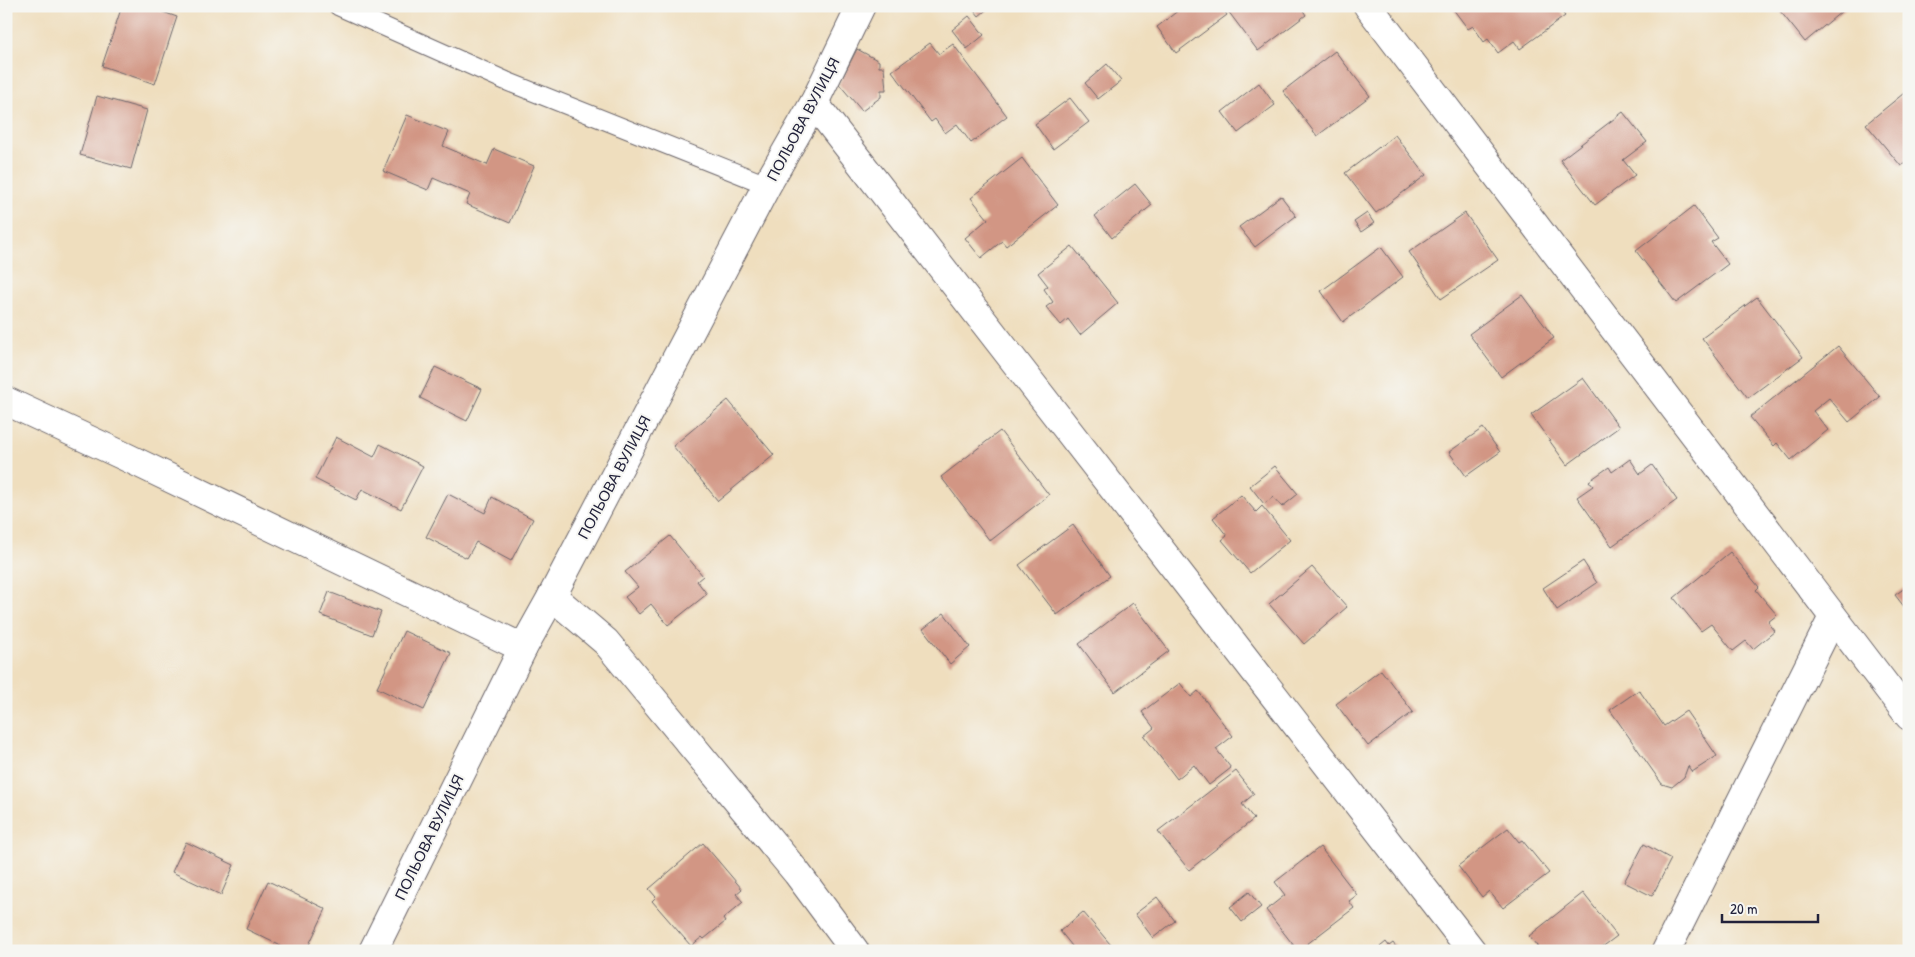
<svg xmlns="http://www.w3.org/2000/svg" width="1915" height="957" font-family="'Patrick Hand',sans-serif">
<rect width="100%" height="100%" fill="#f6f6f2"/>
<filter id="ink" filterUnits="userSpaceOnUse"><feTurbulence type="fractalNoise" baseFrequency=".02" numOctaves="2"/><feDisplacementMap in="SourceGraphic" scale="10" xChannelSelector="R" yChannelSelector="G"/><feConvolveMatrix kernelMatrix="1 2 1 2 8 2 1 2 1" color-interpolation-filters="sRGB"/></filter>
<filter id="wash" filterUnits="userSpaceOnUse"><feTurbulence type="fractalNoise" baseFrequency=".0096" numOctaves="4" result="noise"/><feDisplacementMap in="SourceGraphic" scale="20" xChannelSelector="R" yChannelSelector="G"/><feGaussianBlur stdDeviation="1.12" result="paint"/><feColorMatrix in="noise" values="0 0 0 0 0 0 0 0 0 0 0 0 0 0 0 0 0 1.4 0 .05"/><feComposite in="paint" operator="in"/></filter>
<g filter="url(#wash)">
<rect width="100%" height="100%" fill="#efdebe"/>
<g id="blocks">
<g fill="#d29684">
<path d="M122 6H146L177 17 155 84 102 66Z"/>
<path d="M971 6H991L979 16Z"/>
<path d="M1184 6H1221L1227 15 1176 53 1157 27Z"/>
<path d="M1227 6H1300L1306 15 1258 51 1225 7Z"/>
<path d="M1457 6H1557L1565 16 1520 49 1514 41 1498 53 1488 39 1484 42 1473 26 1468 29 1453 9Z"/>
<path d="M1776 6H1848L1805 42Z"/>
<path d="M969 16 984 35 967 49 952 30Z"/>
<path d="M930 43 939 54 953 44 1007 116 971 143 957 124 945 133 935 119 931 122 892 71Z"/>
<path d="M857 49 879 61V67H884L886 90H881V97L862 111 839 84Z"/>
<path d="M1335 51 1370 96 1317 136 1283 91Z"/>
<path d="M1107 64 1121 81 1098 99 1085 83Z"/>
<path d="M1259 83 1275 105 1238 133 1222 112Z"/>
<path d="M1909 89V160L1901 166 1866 124Z"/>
<path d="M97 96 147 110 131 169 80 155Z"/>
<path d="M1070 98 1089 122 1053 149 1035 124Z"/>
<path d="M1623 112 1647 142 1623 160 1635 175 1595 205 1560 160Z"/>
<path d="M407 115 449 132 443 146 487 165 494 149 534 166 510 223 466 204 470 194 433 178 428 190 383 171Z"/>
<path d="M1395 135 1426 175 1376 213 1345 173Z"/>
<path d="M1022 158 1058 205 1006 246 1002 241 981 258 965 238 988 219 971 198Z"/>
<path d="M1135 184 1152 205 1112 238 1095 216Z"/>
<path d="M1281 196 1296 216 1255 247 1239 227Z"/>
<path d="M1694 206 1718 238 1711 242 1728 264 1676 303 1636 251Z"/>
<path d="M1367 213 1374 223 1361 232 1354 222Z"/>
<path d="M1465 213 1498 260 1441 299 1409 252Z"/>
<path d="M1072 246 1118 303 1080 335 1068 319 1061 325 1046 307 1053 302 1044 289 1048 286 1038 273Z"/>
<path d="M1381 247 1403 277 1343 322 1321 291Z"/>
<path d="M1522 295 1554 338 1501 377 1469 334Z"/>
<path d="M1757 297 1803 357 1748 398 1702 338Z"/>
<path d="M1838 346 1880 397 1849 422 1829 398 1813 411 1828 430 1791 460 1777 443 1774 446 1750 417Z"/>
<path d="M435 367 482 389 467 421 420 398Z"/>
<path d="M1583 378 1619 427 1567 465 1531 415Z"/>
<path d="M728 400 774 455 718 501 673 446Z"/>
<path d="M1483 428 1500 452 1466 476 1449 452Z"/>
<path d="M1000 431 1049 495 990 541 941 477Z"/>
<path d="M336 437 374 457 380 444 423 466 401 509 362 489 356 500 315 479Z"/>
<path d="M1630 459 1640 474 1652 465 1677 500 1612 546 1577 497 1593 486 1589 481 1609 467 1612 472Z"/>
<path d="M1275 466 1298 494 1282 507 1273 497 1264 504 1250 486Z"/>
<path d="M448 494 485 513 492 497 533 519 511 561 476 542 467 558 426 537Z"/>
<path d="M1241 495 1256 512 1262 506 1290 540 1250 573 1222 540 1227 536 1213 518Z"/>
<path d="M1073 525 1110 576 1057 615 1019 565Z"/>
<path d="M670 536 703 576 697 581 707 594 668 625 651 604 639 614 625 597 638 587 625 572Z"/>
<path d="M1730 552 1759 587 1756 590 1777 615 1768 622 1775 631 1753 649 1746 641 1733 651 1711 624 1701 631 1674 598Z"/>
<path d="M1583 561 1597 583 1557 610 1543 588Z"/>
<path d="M1312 567 1347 607 1304 644 1269 604Z"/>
<path d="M1909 585V613L1895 595Z"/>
<path d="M329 592 381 612 372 635 320 615Z"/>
<path d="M1133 603 1169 651 1115 692 1079 644Z"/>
<path d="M944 613 970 647 950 664 923 629Z"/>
<path d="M404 631 451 653 424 710 377 688Z"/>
<path d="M1381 670 1413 712 1368 746 1336 704Z"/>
<path d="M1180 683 1191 697 1198 691 1233 736 1216 749 1231 768 1209 785 1194 765 1177 779 1144 736 1154 728 1142 712Z"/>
<path d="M1639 690 1664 726 1686 711 1717 756 1692 772 1688 766 1684 777 1672 787 1662 784 1610 710Z"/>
<path d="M1236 771 1254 794 1242 804 1254 819 1189 870 1158 831Z"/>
<path d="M1508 828 1519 842 1522 840 1549 873 1503 908 1489 891 1482 897 1458 866Z"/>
<path d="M186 842 234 865 221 895 172 872Z"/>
<path d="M703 843 742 889 736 894 743 902 723 919 725 922 704 939 702 937 691 946 652 901 656 897 649 889Z"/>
<path d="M1644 844 1671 859 1652 896 1624 882Z"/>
<path d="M1320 847 1357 895 1349 901 1354 908 1298 951 1266 910 1285 895 1275 882Z"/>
<path d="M268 881 326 909 306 951H283L280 949 281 946 246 929Z"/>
<path d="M1249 892 1261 907 1242 922 1230 907Z"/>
<path d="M1583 893 1617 936 1597 951H1541L1529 936Z"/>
<path d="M1157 897 1175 921 1153 938 1135 914Z"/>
<path d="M1083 912 1116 951H1076L1060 931Z"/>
<path d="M1386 942 1389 946 1393 943 1399 951H1375Z"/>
</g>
</g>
</g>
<g filter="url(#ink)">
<use href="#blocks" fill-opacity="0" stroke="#6a6469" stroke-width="1"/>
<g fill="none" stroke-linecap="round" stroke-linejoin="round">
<defs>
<path id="service" d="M338 6 506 81 767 185"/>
<g id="minor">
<path d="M1368 6 1909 716"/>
<path d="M814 103 1472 951"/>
<path d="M6 401 126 457 523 648"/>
<path d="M552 596 606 642 797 873 855 951"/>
<path d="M373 951 523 648 552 596 767 185 814 103 861 6"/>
<path d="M1666 951 1833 617"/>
</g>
</defs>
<use href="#service" stroke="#6a6469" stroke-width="20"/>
<use href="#minor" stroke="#6a6469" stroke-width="30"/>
<use href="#service" stroke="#fff" stroke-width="18"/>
<use href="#minor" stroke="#fff" stroke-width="28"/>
</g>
</g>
<g text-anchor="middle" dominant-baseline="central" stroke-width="4" stroke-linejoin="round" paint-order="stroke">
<g font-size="15" fill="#22223b" stroke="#f6f6f2">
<text transform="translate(803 119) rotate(-62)">ПОЛЬОВА ВУЛИЦЯ</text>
<text transform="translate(614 477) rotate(-62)">ПОЛЬОВА ВУЛИЦЯ</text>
<text transform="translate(429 837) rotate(-64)">ПОЛЬОВА ВУЛИЦЯ</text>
</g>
</g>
<rect width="1915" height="957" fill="none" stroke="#f6f6f2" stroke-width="25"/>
<path d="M1722 914v8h96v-8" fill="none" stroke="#22223b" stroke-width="2.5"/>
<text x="1730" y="914" font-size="15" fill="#22223b" stroke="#f6f6f2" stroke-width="4" paint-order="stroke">20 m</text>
</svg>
